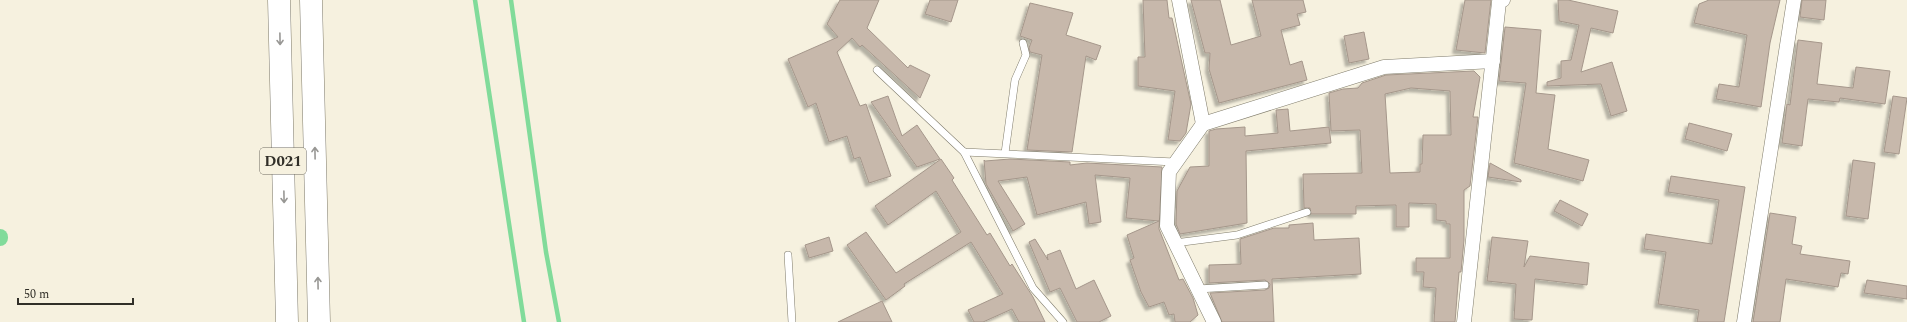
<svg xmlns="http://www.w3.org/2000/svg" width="1907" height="322" font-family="Spectral,serif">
<defs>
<filter id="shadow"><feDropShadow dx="-3.5" dy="3.5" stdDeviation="1" flood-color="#0004"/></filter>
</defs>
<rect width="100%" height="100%" fill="#f6f1df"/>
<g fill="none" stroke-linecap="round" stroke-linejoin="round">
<g stroke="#81db9a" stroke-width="4.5">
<path d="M475 0 524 322"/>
<path d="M511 0 546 252 559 322"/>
</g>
<path stroke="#81db9a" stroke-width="16" d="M0 237V238"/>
</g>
<g fill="#c7b8ab" stroke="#a5978b" fill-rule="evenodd" filter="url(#shadow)">
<path d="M840 0H879L867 28 908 68 910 65 930 75 920 98 862 45 860 47 852 38 837 52 860 106 866 104 891 176 869 183 860 157 854 159 847 136 829 142 816 103 808 107 788 59 838 37 827 24Z"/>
<path d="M930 0H958L951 22 925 14Z"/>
<path d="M1143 0H1167L1169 18H1172L1191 104 1186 133 1180 141 1168 140 1175 91 1138 86V57H1145Z"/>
<path d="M1191 0H1220L1231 45 1261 36 1252 0H1303L1306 12 1297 14 1300 25 1281 30 1290 65 1302 61 1307 80 1219 103 1209 69 1210 53H1205Z"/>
<path d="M1465 0H1491L1485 53 1456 50Z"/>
<path d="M1558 0H1568L1618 11 1613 33 1591 28 1581 72 1612 62 1627 111 1611 116 1601 84 1547 86V82L1561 78V61L1571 60 1579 25 1559 21Z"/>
<path d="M1709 0H1780L1770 43 1761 107 1716 99 1719 84 1739 87 1747 35 1694 23 1699 4Z"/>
<path d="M1802 0H1826L1824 20 1800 17Z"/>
<path d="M1030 3 1073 13 1066 35 1101 46 1096 60 1086 56 1072 152 1027 150 1042 55 1030 52 1029 48 1032 40 1020 36Z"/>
<path d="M1505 27 1541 30 1536 93 1555 95 1548 149 1589 160 1583 181 1514 163 1526 83 1499 81Z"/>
<path d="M1364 32 1369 59 1349 63 1344 36Z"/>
<path d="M1798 40 1822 43 1817 84 1853 88 1856 67 1890 71 1885 104 1840 98 1839 102 1808 99 1802 146 1782 143 1787 104 1790 105Z"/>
<path d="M1474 71 1480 77 1473 117H1478L1470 186 1464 190V240L1461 272H1459L1455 322H1434L1436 288 1423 287 1424 272H1416V258H1450V224H1446V221L1436 220V204L1409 203V227H1396V205L1356 206V214H1311L1310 208H1304L1303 174 1362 173 1360 130 1331 131 1329 93 1343 89 1358 88 1362 83 1386 75ZM1411 88 1450 91 1451 135H1423L1422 164H1420V172L1390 173 1385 94Z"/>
<path d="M888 96 902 136 917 125 940 159 917 167 871 102Z"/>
<path d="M1893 96 1907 98 1899 154 1884 152Z"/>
<path d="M1288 109 1290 131 1329 127 1331 143 1246 151 1247 223 1180 234 1176 224 1177 191 1190 167 1209 166V131L1216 129 1245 127V136L1278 133 1276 110Z"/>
<path d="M1689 123 1732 134 1727 151 1685 139Z"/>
<path d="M941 159 954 178 952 180 987 235 990 233 1010 266 1012 264 1033 297 1045 322H1019L1012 309 983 322H974L968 310 1003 294 971 242 904 284 905 286 886 300 847 245 866 232 896 273 961 232 936 191 888 225 875 206Z"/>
<path d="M1010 159 1070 162V165L1087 163 1162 167 1159 229 1179 280 1183 279 1193 298 1198 315 1190 322H1175L1174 314 1169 315 1164 302 1149 307 1141 292 1130 260 1134 258 1127 235 1159 221 1126 218 1130 178 1095 175 1101 222 1089 224 1086 202 1037 215 1027 177 998 181 1025 224 1013 231 986 184 984 160 985 161Z"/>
<path d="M1853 160 1875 163 1868 219 1846 216Z"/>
<path d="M1490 163 1521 180V182L1488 177Z"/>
<path d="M1671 176 1745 187 1724 322H1697L1699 310 1658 304 1666 252 1644 249 1646 234 1712 244 1719 200 1668 192Z"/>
<path d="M1560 200 1588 214 1582 226 1554 211Z"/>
<path d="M1770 213 1796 217 1792 244 1802 246 1800 254 1850 261 1848 274 1841 273 1838 287 1786 279 1780 322H1753Z"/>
<path d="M1313 223 1314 240 1359 238 1361 274 1272 279 1274 322H1222L1210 293 1265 290 1269 288 1270 284 1265 280 1209 283V265L1241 264 1240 239 1274 228H1289V225Z"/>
<path d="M829 237 833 251 809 258 805 245Z"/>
<path d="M1492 237 1528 241 1524 267 1530 256 1589 263 1587 285 1535 279 1532 320 1514 319 1516 284 1487 281Z"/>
<path d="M1035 239 1048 260 1047 255 1060 250 1076 289 1094 280 1111 316 1099 322H1077L1060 288 1050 292 1029 242Z"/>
<path d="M1867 280 1907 286V299L1864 293Z"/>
<path d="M882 301 892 322H838Z"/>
</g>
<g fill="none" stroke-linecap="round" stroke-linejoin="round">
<defs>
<g id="lane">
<path d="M877 70 964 152 1175 162"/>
<path d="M964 152 1033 288 1063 322"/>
<path d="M1005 153 1015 80 1026 55 1023 43"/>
<path d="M1175 243 1237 235 1307 212"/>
<path d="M788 255 792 322"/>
<path d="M1198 289 1265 285"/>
</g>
<g id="street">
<path d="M1179 0 1203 124"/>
<path d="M1214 322 1167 226 1169 172 1203 124 1384 67 1493 61"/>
<path d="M1464 322 1499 2 1503 0"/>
<path d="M1744 322 1794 0"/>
</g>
<g id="highway">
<path d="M279 0 287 322"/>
<path d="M311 0 319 322"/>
</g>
</defs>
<use href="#lane" stroke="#7f7b6b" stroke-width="8"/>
<use href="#street" stroke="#7f7b6b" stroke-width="15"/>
<use href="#highway" stroke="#7f7b6b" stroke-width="23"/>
<use href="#lane" stroke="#fff" stroke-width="7"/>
<use href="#street" stroke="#fff" stroke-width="14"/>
<use href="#highway" stroke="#fff" stroke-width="22"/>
</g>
<defs><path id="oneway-shaft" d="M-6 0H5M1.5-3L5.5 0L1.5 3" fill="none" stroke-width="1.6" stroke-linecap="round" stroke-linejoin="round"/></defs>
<g stroke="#989794">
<use href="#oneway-shaft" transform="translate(280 39) rotate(89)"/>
<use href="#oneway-shaft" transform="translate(315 153) rotate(-91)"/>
<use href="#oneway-shaft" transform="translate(284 197) rotate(89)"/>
<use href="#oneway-shaft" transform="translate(318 283) rotate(-91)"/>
</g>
<g text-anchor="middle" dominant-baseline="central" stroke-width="3.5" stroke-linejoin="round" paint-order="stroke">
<rect fill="#f6f1df" stroke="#6c695f" stroke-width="1" x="260" y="148" width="46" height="26" rx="3"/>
<g font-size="15" font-weight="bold" fill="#312f28">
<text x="283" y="161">D021</text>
</g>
</g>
<path d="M18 298v6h115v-6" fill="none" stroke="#312f28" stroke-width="2"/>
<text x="24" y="298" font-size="12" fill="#312f28" stroke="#f6f1df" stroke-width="3" paint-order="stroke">50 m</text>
</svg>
